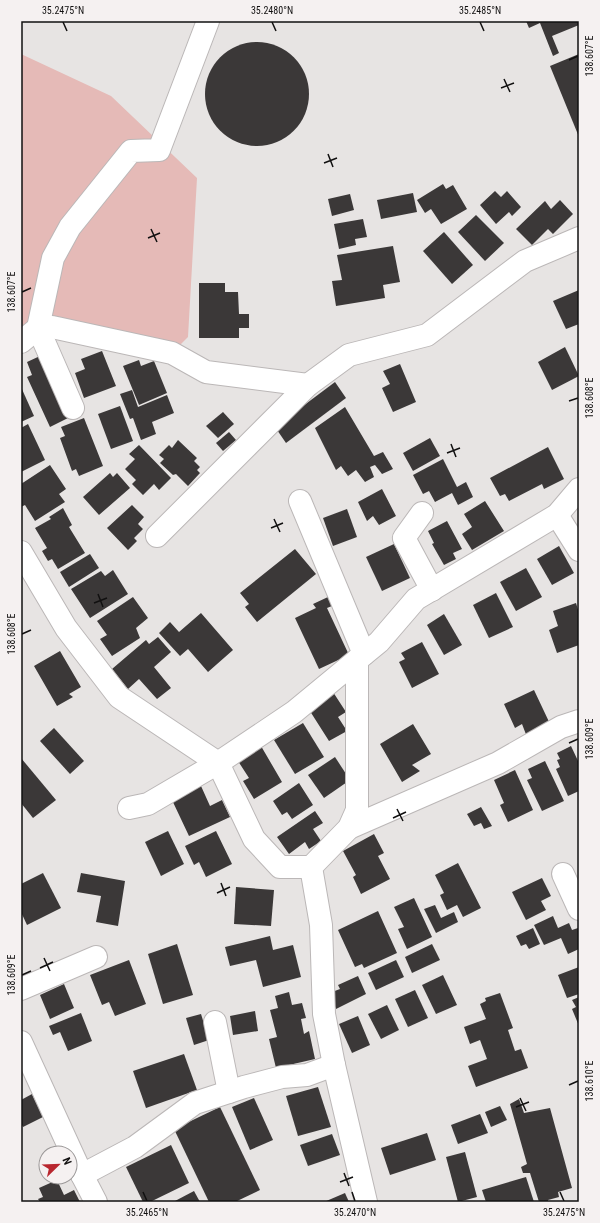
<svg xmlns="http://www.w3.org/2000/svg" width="600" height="1223" font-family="'Roboto Condensed',sans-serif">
<rect width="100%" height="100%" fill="#e7e4e3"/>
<path fill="#e5bab7" d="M21 54 111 96 197 178 188 337 172 353 52 327 21 340Z"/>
<g fill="#3b3838">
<path d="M526 21H579V25L552 36 559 53 553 56 540 23 529 28Z"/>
<circle cx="257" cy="94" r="52"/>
<path d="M579 54V137L550 66Z"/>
<path d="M443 184 446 189 453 185 467 209 441 224 431 209 425 213 417 200Z"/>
<path d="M495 191 501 197 507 191 521 207 512 216 509 212 496 224 480 205Z"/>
<path d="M413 193 417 212 381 219 377 200Z"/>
<path d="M350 194 354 210 332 216 328 199Z"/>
<path d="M560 200 573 214 553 234 548 229 532 245 516 229 545 201 551 209Z"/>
<path d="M476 215 504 243 485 261 458 232Z"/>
<path d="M363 219 367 237 355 239 356 245 339 249 334 224Z"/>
<path d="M444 232 473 265 452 284 423 251Z"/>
<path d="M393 246 400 282 383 285 385 298 336 306 332 281 342 280 337 255Z"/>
<path d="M199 283H225V292H238L239 314H249V328H239V338H199Z"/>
<path d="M579 290V324L566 329 553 301Z"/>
<path d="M565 347 579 376 552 390 538 362Z"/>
<path d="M102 351 116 386 84 398 75 373 85 369 81 359Z"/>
<path d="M40 356 68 418 50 427 27 377 32 375 27 362Z"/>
<path d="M139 360 141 366 154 361 167 393 139 405 123 366Z"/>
<path d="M400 364 416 402 393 412 382 388 390 384 383 371Z"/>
<path d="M335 382 346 398 286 443 275 427Z"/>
<path d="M21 387 34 416 21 422Z"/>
<path d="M132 390 138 407 167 395 174 413 152 422 156 434 141 440 133 418 130 419 120 394Z"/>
<path d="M120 406 133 441 111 449 98 414Z"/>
<path d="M345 407 374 456 383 452 393 469 382 474 375 465 370 467 374 477 365 482 356 470 348 476 341 466 336 470 315 428Z"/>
<path d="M223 412 234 424 218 438 206 426Z"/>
<path d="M84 418 103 466 79 476 76 469 72 471 60 438 65 436 61 427Z"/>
<path d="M28 424 45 460 21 472V428Z"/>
<path d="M229 432 236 440 223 451 216 443Z"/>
<path d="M430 438 440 456 413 471 403 453Z"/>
<path d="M178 440 197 458 194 461 200 467 197 470 200 473 188 486 176 474 173 475 160 463 164 459 159 455 169 445 172 448Z"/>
<path d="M139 445 171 478 159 490 154 484 143 495 132 484 136 480 125 469 135 459 129 454Z"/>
<path d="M548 447 564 479 544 489 542 484 509 501 505 494 500 496 490 478Z"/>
<path d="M443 459 457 487 466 482 473 497 458 505 452 493 435 502 429 491 423 494 413 475Z"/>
<path d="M50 465 66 489 59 494 65 502 35 521 25 505 21 507V484Z"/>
<path d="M110 473 113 477 117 473 130 488 99 515 83 497Z"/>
<path d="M382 489 396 516 379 525 373 516 367 521 358 502Z"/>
<path d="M485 501 504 531 472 550 462 534 472 527 464 514Z"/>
<path d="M132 505 144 517 138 524 143 529 134 538 137 541 128 550 107 528Z"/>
<path d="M63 508 72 525 69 527 85 553 58 569 52 559 48 561 42 551 47 548 35 528 51 519 49 517Z"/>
<path d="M347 509 357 537 333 546 323 518Z"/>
<path d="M447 521 462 549 453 553 456 559 444 565 432 544 434 543 428 531Z"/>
<path d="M394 544 410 578 382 591 366 557Z"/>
<path d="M559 546 574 573 552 585 537 559Z"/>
<path d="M295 549 316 574 257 622 245 607 249 604 240 593Z"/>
<path d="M90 554 99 568 69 587 60 572Z"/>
<path d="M526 568 542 597 516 611 500 582Z"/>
<path d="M113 570 128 594 90 618 71 589 101 571 105 576Z"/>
<path d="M496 593 513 627 489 638 473 605Z"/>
<path d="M133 597 148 618 136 628 140 638 112 656 100 639 107 635 97 621Z"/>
<path d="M328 597 332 606 327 608 349 655 319 669 295 618 316 608 313 604Z"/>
<path d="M576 603 579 613V645L557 653 549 630 558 626 553 611Z"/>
<path d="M201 613 233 650 208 672 188 649 180 656 159 633 170 622 179 632Z"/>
<path d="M444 614 462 645 444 655 427 625Z"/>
<path d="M158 637 171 652 154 667 171 688 157 699 139 679 128 689 112 669 146 640 149 644Z"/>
<path d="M422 642 439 674 412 688 399 662 405 659 401 653Z"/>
<path d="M60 651 81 687 69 694 73 697 57 706 34 666Z"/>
<path d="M534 690 551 726 527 737 522 724 515 728 504 704Z"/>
<path d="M333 692 346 712 338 717 347 731 329 741 308 708Z"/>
<path d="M303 723 324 757 295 774 274 740Z"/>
<path d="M413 724 431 754 412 765 420 771 402 782 380 744Z"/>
<path d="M54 728 84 761 70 774 40 741Z"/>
<path d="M261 746 282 782 254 799 243 781 249 778 238 761Z"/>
<path d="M571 746 579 763V791L568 796 556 769 560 767 557 760 560 759 557 753Z"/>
<path d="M335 757 350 780 324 798 308 775Z"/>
<path d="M21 758 56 800 33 818 21 803Z"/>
<path d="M545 761 564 801 542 811 527 780 532 778 528 769Z"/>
<path d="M515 770 533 810 508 822 500 805 504 803 494 780Z"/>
<path d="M299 783 313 805 292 819 287 812 282 815 273 801Z"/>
<path d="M201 786 210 806 222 800 230 817 189 836 172 800Z"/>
<path d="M481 807 492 826 484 829 481 823 474 826 467 814Z"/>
<path d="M315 811 323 823 313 829 321 841 309 849 305 842 289 854 277 837Z"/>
<path d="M168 831 184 864 161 876 145 842Z"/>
<path d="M216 831 232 864 206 877 199 862 194 865 185 846Z"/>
<path d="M374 834 384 853 378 856 390 879 361 894 353 877 356 875 343 851Z"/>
<path d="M458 863 481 908 463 917 457 905 447 910 440 895 444 893 435 875Z"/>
<path d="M43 873 61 908 27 925 21 912V884Z"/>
<path d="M81 873 125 881 118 926 96 922 101 896 77 892Z"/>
<path d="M542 878 551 896 541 901 546 910 526 920 512 892Z"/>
<path d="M236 887 274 890 271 926 234 924Z"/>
<path d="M414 898 432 937 407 949 398 929 404 927 394 907Z"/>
<path d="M435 905 441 918 454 912 458 922 436 933 424 909Z"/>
<path d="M378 911 397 953 364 968 362 964 355 967 338 930Z"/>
<path d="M553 916 558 928 569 923 572 930 578 928 579 930V949L568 954 561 938 544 945 534 925Z"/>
<path d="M533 928 540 944 529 949 526 944 521 946 516 936Z"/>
<path d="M270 936 273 950 293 945 301 977 263 987 256 960 230 966 225 947Z"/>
<path d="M177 944 193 995 163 1004 148 954Z"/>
<path d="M432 944 440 960 412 973 405 957Z"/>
<path d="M129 960 146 1004 115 1016 109 1002 102 1005 90 975Z"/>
<path d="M396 960 404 977 376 990 368 973Z"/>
<path d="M579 967V994L567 998 558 975Z"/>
<path d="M443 975 457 1005 436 1014 422 985Z"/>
<path d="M358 976 366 994 336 1009 332 999 335 997 332 992 340 989 338 985Z"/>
<path d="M64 984 74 1008 50 1019 40 995Z"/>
<path d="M415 990 428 1018 408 1027 395 999Z"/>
<path d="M289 992 292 1005 302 1003 306 1018 301 1019 304 1034 309 1031 315 1059 276 1068 269 1039 277 1037 270 1010 278 1008 275 996Z"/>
<path d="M500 993 513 1028 508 1030 515 1051 521 1049 528 1068 476 1087 468 1066 487 1059 480 1040 470 1044 464 1027 486 1019 480 1004 486 1001 485 998Z"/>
<path d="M579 997V1026L572 1009 576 1007 572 1000Z"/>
<path d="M387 1005 399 1030 381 1039 368 1014Z"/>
<path d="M255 1011 258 1031 233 1035 230 1016Z"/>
<path d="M81 1013 92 1041 68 1051 60 1032 53 1035 49 1026Z"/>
<path d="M201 1014 209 1040 194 1045 186 1018Z"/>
<path d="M358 1016 370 1045 352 1053 339 1024Z"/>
<path d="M184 1054 197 1090 146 1108 133 1071Z"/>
<path d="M318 1087 331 1127 298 1136 286 1096Z"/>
<path d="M32 1094 43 1117 23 1127 21 1123V1100Z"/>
<path d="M254 1098 273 1140 250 1150 232 1107Z"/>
<path d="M519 1099 524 1113 550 1108 572 1188 558 1192 559 1197 548 1200V1202H539L530 1173H523L521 1167 527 1164 510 1104Z"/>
<path d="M500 1106 507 1120 491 1127 485 1112Z"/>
<path d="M220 1107 260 1190 235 1202H209L174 1129Z"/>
<path d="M480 1114 488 1133 458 1144 451 1125Z"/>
<path d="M427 1133 436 1160 390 1175 381 1148Z"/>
<path d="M332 1134 340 1155 308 1166 300 1145Z"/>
<path d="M171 1145 189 1183 150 1202H143L126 1167Z"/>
<path d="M465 1152 477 1197 458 1202 446 1157Z"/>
<path d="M526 1177 534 1202H486L482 1190Z"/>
<path d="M57 1180 64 1195 74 1190 80 1202H40L38 1199 43 1197 39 1188Z"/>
<path d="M194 1191 200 1202H176L175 1201Z"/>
<path d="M345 1193 349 1202H324Z"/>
</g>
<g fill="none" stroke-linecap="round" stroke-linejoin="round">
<defs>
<g id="minor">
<path d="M21 342 38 328 52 327 172 353 206 372 308 385"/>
<path d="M73 408 38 328 53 258 70 227 131 151 159 150 208 21"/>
<path d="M300 501 364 654"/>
<path d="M422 513 404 538 432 590"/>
<path d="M557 515 579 550"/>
<path d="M157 536 308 385 349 355 427 335 525 261 579 238"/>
<path d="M21 552 66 628 119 697 218 763 254 839 280 867H311"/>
<path d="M129 808 148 804 218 763 294 712 357 660"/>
<path d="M349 828 498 763 561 727 579 721"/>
<path d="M563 874 579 909"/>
<path d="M21 989 96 957"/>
<path d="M215 1022 229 1092"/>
<path d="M21 1042 82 1175 96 1202"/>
<path d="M82 1175 135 1147 195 1103 244 1087 282 1077 307 1075 334 1065"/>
<path d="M366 1202 334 1065 324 1014 321 925 311 867 349 828 357 810V660L379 642 416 599 557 515 579 489"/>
</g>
</defs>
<use href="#minor" stroke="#bbb7b7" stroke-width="24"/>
<use href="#minor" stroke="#fff" stroke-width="22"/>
</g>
<path fill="none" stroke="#111010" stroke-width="1.5" d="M63 22 67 31M272 22 276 31M480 22 484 31M569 60 578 56M504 79 510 92M501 88 514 83M328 154 333 167M324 163 337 158M151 229 157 242M148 238 160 233M22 292 31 288M569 401 578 398M451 444 456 457M447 453 460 448M274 519 280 532M271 528 283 523M98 594 103 607M94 603 107 598M22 634 31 630M569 743 578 739M397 809 403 821M393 818 406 812M221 883 226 896M217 893 230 887M44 958 50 971M40 968 53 962M22 975 31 971M569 1085 578 1081M520 1098 526 1111M516 1107 529 1102M344 1173 349 1186M340 1182 353 1177M143 1192 147 1201M352 1192 355 1201M560 1192 564 1201"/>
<rect width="600" height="1223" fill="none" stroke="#f5f1f1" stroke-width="44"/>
<g transform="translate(58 1165) rotate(67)"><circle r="19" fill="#f5f1f1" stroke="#9a9797"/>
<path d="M0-3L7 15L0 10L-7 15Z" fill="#b8272f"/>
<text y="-6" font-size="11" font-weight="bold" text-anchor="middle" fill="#111010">N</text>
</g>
<rect x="22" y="22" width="556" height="1179" fill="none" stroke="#111010" stroke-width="1.5"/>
<g font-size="10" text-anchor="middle" fill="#111010">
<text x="63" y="14">35.2475°N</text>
<text x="272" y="14">35.2480°N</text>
<text x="480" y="14">35.2485°N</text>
<text transform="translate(589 56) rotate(-90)" y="4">138.607°E</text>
<text transform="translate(11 292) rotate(-90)" y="4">138.607°E</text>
<text transform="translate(589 398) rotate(-90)" y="4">138.608°E</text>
<text transform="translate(11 634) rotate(-90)" y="4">138.608°E</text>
<text transform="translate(589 739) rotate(-90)" y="4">138.609°E</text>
<text transform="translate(11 975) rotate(-90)" y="4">138.609°E</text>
<text transform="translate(589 1081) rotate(-90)" y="4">138.610°E</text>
<text x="147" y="1216">35.2465°N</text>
<text x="355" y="1216">35.2470°N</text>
<text x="564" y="1216">35.2475°N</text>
</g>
</svg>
